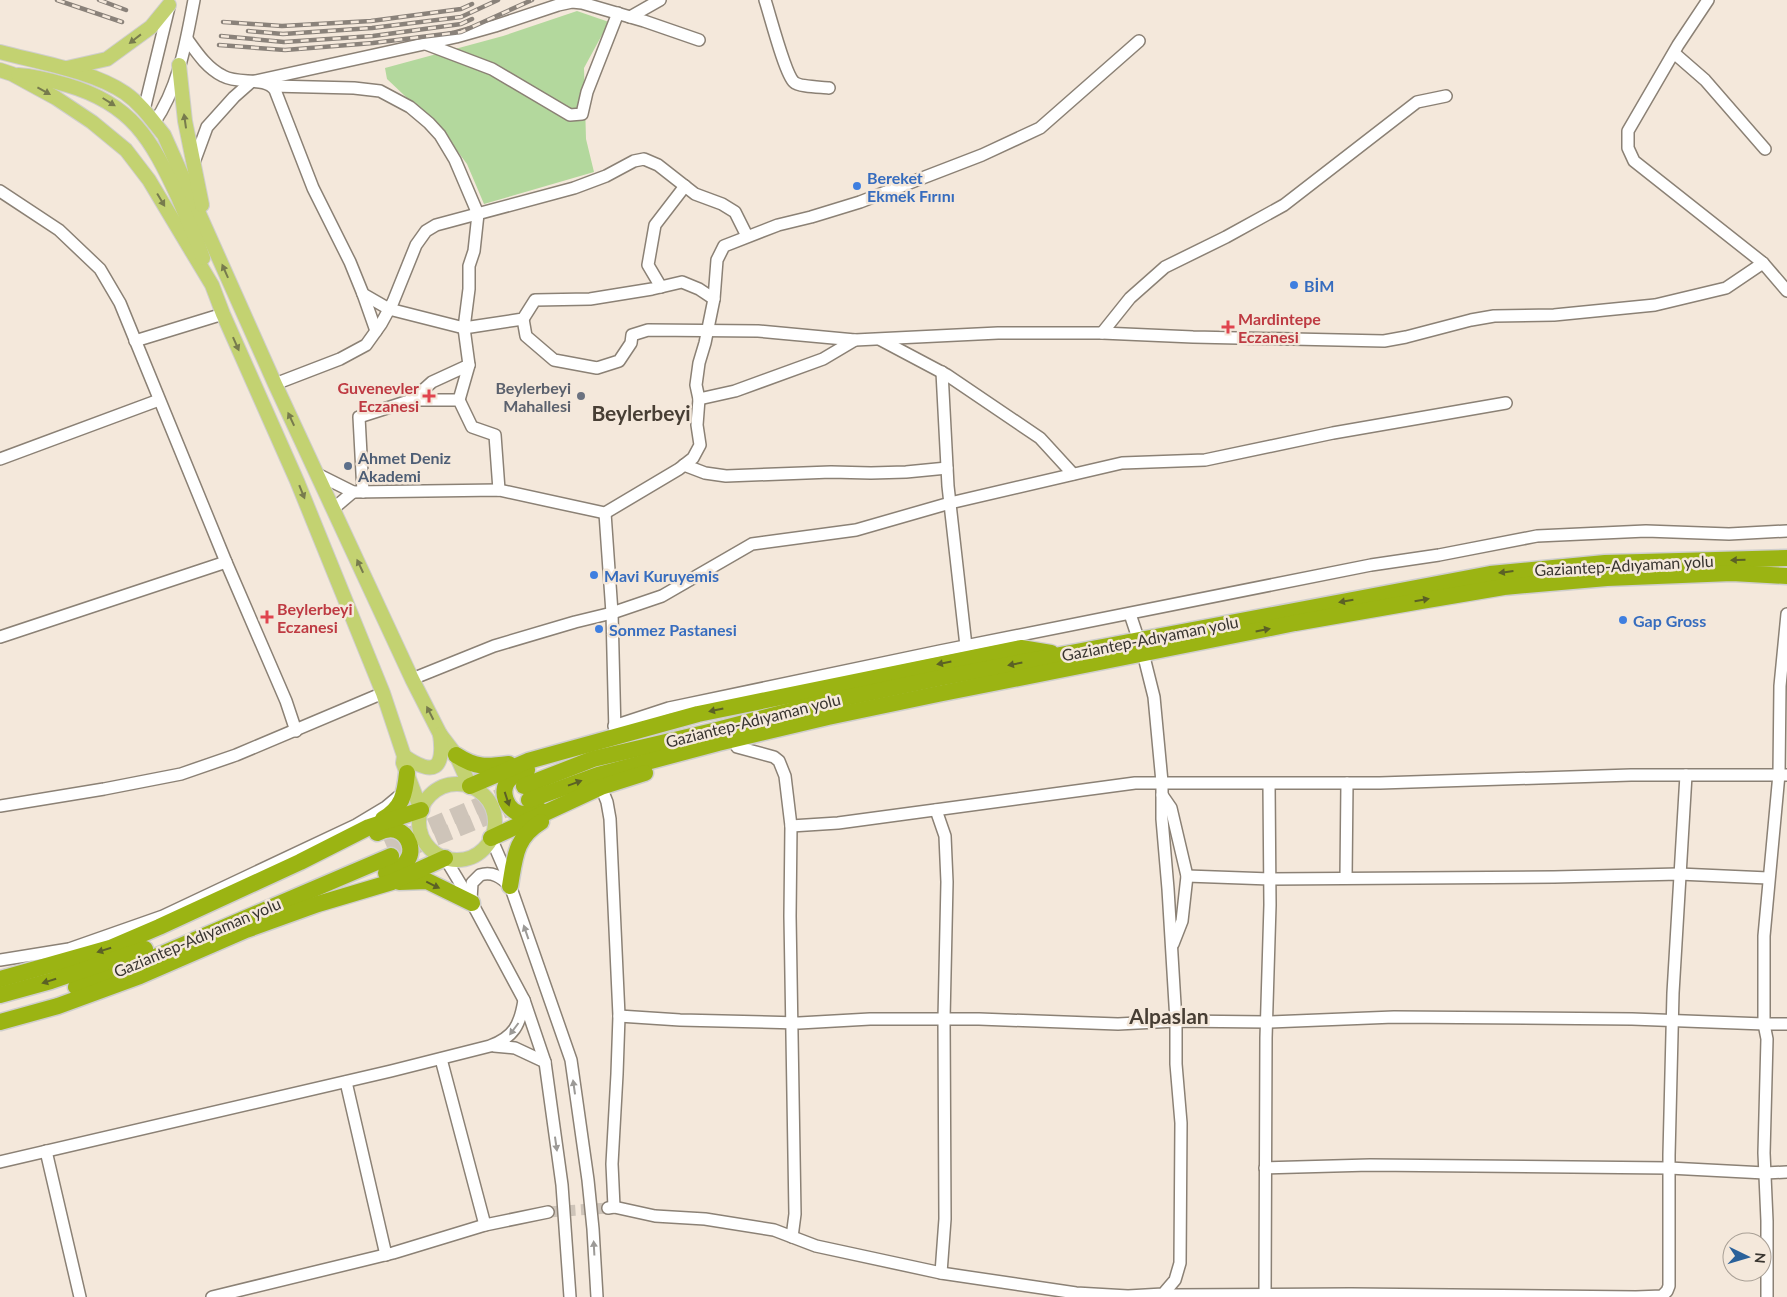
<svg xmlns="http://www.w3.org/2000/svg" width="1787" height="1297" font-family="Lato,sans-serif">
<rect width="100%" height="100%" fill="#f4e8db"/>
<path fill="#b3d89d" d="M577 11 609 22 584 68 586 139 594 172 484 204 467 164 443 132 387 79 385 68 503 36Z"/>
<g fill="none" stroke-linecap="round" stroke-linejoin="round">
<path stroke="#cec4b9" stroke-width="11" stroke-dasharray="11 5.5" stroke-linecap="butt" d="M548 1212 608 1208"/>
<g stroke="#cec4b9" stroke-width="16" stroke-dasharray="16 8" stroke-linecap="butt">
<path d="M386 845 524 786"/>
<path d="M391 856 529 800"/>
</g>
<defs>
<g id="minor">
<path d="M765 0C770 15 785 74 794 82 799 87 821 87 829 88"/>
<path d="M1708 0 1678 45 1628 131V148L1634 161 1763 263 1787 291"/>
<path d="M630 17 660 0"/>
<path d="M187 39C197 53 207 68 223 76 239 85 265 76 275 90L313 188 350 262 363 294 389 309 464 328 523 319 535 300 590 299 652 289 682 282 699 289 714 299"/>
<path d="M426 44 492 69 570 115 582 114 587 92 618 13"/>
<path d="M1674 53 1705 80 1765 149"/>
<path d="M272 86 354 88 380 91 410 107 429 123 440 135 455 160 478 214 474 251 469 266V289L464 328 469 365 459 400"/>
<path d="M144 110 169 7"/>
<path d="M154 123C179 87 186 42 194 0"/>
<path d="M193 165 207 127 234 97 251 82 456 37 495 26 558 5 572 2 582 3 644 21 699 40"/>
<path d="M0 191 59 230 100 269 120 303 226 562 286 701 296 731"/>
<path d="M661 287 648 265 655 225 685 186"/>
<path d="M363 294 376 331"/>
<path d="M523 319 526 336 554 360 597 368 619 361 631 343 632 335 648 330 758 331 855 340 998 333H1102L1193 337 1384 341 1406 337 1471 320 1494 316 1554 315 1655 305 1726 288 1763 263"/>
<path d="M1102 333 1130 298 1165 267 1226 237 1284 205 1417 102 1446 96"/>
<path d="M881 340 947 375 1040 438 1073 474"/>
<path d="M135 341 223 314"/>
<path d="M942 372 948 486 966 646"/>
<path d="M275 384 340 359 366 345 381 324 393 302 416 245 426 231 436 225 574 188 606 176 634 161 644 159 658 165 695 194 722 204 735 212 747 236"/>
<path d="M699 399 735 391 823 359 855 340"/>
<path d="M412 400 432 382 469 365"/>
<path d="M0 459 159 400"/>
<path d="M684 465 705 473 726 476 831 472 871 473 906 472 947 468"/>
<path d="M317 474 353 492 499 490 605 513 679 469 693 458 700 445 697 425 699 399 696 385 699 363 705 343 714 299 717 260 724 246 778 225 811 217 860 202 982 155 1040 128 1139 41"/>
<path d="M363 492 359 417 412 400H459L472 427 495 435 499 490"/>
<path d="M333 509 353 492"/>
<path d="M605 513 612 613 615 733"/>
<path d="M0 637 226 562"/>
<path d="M412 679 494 646 575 622 612 613 662 596 752 544 856 530 950 503 1122 463 1205 460 1333 433 1506 403"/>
<path d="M614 726 669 708 940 651 1371 565 1439 555 1537 536 1646 531 1729 534 1787 531"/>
<path d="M737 747 774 757 779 761 785 776 791 826 790 916 795 1214 792 1237"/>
<path d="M601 787 607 802 610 819 619 1016 617 1074 612 1164 614 1207"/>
<path d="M1162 795 1171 808 1187 876 1182 921 1173 944"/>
<path d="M0 806 104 789 181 774 236 755 383 693"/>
<path d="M936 810 945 836 947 882 944 1019 945 1219 941 1273"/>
<path d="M791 826 838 823 1135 783H1380L1631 775H1787"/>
<path d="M491 838 504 868 571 1060 588 1180 593 1229 597 1297"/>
<path d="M445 858 472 903 524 1000 545 1062 562 1185 570 1297"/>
<path d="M1187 876 1270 879 1554 877 1679 874 1768 878"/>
<path d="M1346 878 1347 783"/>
<path d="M471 900 472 883 480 875C492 871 501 877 510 886"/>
<path d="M0 960 69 949 163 916 356 825 386 807 398 797"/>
<path d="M619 1016 680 1020 799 1023 870 1019H979L1118 1024 1176 1021 1267 1022 1394 1017 1632 1019 1764 1024H1787"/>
<path d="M494 1046 515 1048 545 1062"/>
<path d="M441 1059 485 1225"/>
<path d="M346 1082 386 1255"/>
<path d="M46 1151 80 1297"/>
<path d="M0 1162 391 1071 490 1046C514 1037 520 1025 524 1000"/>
<path d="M1265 1168 1370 1165 1669 1168 1765 1173 1787 1172"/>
<path d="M608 1208 614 1207 655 1216 705 1219 774 1230 816 1246 941 1273 1076 1293 1128 1296 1163 1294 1175 1280 1180 1263 1181 1123 1176 1064V1021L1168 889 1162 819V782L1154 697 1143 653 1130 614"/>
<path d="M1163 1294 1173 1295 1351 1294 1636 1297 1662 1296 1667 1291 1669 1286V1155L1673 993 1686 775"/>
<path d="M1265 1296 1266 1038 1270 905 1269 784"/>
<path d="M212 1297 393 1253 485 1225 548 1212"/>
<path d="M1767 1297V1221L1764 1153 1767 1039 1764 1024V936L1779 774 1780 686 1787 614"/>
</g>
<g id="major">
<path d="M0 52C37 62 93 71 125 93 141 104 152 120 164 135L275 384 412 679 440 734 456 755 470 786"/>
<path d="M179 65 185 121 202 205"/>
<path d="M67 68 107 59 151 27 169 5"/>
<path d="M0 70 12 74 56 98 92 122 126 150 149 180 212 285 223 314 297 481 383 693 404 756 403 763 421 810"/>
<path d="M18 75C35 76 50 80 67 85 132 104 151 139 178 197 186 217 196 237 203 258"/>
<path d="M404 756C434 777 445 769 440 734"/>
<circle cx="457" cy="822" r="38"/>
</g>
<g id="highway">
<path d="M456 755C476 768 486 767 509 764"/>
<path d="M527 770C522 772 516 774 512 777 497 788 506 814 525 814 530 814 535 812 540 810"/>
<path d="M470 786 528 761 698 714 1021 648 1051 653"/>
<path d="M524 786 593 759 713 731 821 703 939 678 1490 574 1605 563 1787 558"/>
<path d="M529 800 598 775 718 743 828 717 938 694 1295 623 1421 601 1504 587 1607 578 1732 573 1787 576"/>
<path d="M383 819C402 808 405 794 407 773"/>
<path d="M377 833C383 830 389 828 396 830 409 834 415 851 406 862 402 868 393 870 386 873"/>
<path d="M491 838 601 787 645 773"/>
<path d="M399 882 427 881 472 903"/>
<path d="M510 886C515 857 515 838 541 822"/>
<path d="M0 979 110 948 159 927 300 862 369 827 421 810"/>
<path d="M76 987 148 960 391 856"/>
<path d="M0 995 51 981 145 949"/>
<path d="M0 1022 58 1006 140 976 246 930 318 904 392 882 445 858"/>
</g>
</defs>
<use href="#minor" stroke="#8b8175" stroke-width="14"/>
<use href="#major" stroke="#cfcecd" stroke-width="16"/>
<use href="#highway" stroke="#cfcecd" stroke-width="19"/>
<use href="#minor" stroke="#fff" stroke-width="11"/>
<use href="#major" stroke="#c3d271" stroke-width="14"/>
<use href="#highway" stroke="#9bb413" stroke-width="16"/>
<defs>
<g id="rail">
<path d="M57 0 122 22"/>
<path d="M99 0 126 10"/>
<path d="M223 22 282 26 371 21 461 9 472 4"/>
<path d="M248 31 283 34 372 28 461 17 498 0"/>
<path d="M221 36 284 42 373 36 461 24 472 19"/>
<path d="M219 45 285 50 373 43 461 32 532 0"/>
</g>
</defs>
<use href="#rail" stroke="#8a827a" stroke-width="4.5"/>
<use href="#rail" stroke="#f4e8db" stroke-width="2.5" stroke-dasharray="8" stroke-linecap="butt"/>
</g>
<defs><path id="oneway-solid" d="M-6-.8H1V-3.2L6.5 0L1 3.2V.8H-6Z" transform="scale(1.25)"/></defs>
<g fill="#777b4d">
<use href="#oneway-solid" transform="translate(135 39) rotate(142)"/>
<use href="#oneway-solid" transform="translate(44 91) rotate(29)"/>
<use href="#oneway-solid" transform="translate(109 102) rotate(32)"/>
<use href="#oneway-solid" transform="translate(185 121) rotate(-98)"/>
<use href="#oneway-solid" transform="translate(161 200) rotate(59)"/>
<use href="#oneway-solid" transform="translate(225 271) rotate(-114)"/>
<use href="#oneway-solid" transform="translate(236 344) rotate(66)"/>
<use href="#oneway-solid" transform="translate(291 419) rotate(-115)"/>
<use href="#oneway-solid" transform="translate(302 492) rotate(68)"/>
<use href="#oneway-solid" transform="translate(360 566) rotate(-115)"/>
<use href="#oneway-solid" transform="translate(430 713) rotate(-117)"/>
</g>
<g fill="#5b6125">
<use href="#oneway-solid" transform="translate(1738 560) rotate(179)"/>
<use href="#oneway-solid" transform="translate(1506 572) rotate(173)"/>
<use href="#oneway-solid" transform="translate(1422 600) rotate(-10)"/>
<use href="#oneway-solid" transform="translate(1346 601) rotate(170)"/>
<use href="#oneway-solid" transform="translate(1263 630) rotate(-11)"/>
<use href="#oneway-solid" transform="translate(944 663) rotate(169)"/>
<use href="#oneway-solid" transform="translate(1015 664) rotate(169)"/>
<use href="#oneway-solid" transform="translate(716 710) rotate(168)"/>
<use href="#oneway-solid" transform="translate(575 783) rotate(-20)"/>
<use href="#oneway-solid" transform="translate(507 799) rotate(72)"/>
<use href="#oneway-solid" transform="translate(433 885) rotate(26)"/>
<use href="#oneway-solid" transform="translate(104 950) rotate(163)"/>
<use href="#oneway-solid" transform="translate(49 981) rotate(163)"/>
</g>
<g fill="#9c9a97">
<use href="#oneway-solid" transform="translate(526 932) rotate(-109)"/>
<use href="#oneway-solid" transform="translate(514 1029) rotate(127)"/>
<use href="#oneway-solid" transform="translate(574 1087) rotate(-98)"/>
<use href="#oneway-solid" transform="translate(556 1144) rotate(82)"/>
<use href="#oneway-solid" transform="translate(594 1248) rotate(-93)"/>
</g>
<g fill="#3f7fe0" stroke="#f4e8db" stroke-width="2">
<circle cx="857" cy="186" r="5"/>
<circle cx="1294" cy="285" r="5"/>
<circle cx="594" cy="575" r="5"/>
<circle cx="1623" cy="620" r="5"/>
<circle cx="599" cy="629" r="5"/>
</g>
<g fill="#e0444e" stroke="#f4e8db" stroke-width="2">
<path d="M1225.5 319.5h5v5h5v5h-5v5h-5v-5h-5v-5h5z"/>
<path d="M426.5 388.5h5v5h5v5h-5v5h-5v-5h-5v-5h5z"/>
<path d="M264.5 609.5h5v5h5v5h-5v5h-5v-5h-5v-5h5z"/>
</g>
<circle fill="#6b7280" stroke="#f4e8db" stroke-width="2" cx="581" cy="396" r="5"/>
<circle fill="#5c6f8a" stroke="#f4e8db" stroke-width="2" cx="348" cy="466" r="5"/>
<g text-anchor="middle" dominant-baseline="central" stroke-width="5" stroke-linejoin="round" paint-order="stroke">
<g font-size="16" font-weight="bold" fill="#366cbe" stroke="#f4e8db" text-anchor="start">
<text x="867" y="177">Bereket<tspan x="867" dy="18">Ekmek Fırını</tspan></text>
<text x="1304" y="285">BİM</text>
<text x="604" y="575">Mavi Kuruyemis</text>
<text x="1633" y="620">Gap Gross</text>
<text x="609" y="629">Sonmez Pastanesi</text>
</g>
<g font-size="16" font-weight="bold" fill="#be3a42" stroke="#f4e8db" text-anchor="start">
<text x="1238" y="318">Mardintepe<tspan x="1238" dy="18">Eczanesi</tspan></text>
<text x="419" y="387" text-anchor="end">Guvenevler<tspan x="419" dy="18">Eczanesi</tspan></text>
<text x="277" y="608">Beylerbeyi<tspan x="277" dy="18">Eczanesi</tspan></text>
</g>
<g font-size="16" font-weight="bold" fill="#5b616d" stroke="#f4e8db" text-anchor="end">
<text x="571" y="387">Beylerbeyi<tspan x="571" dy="18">Mahallesi</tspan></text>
</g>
<g font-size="16" font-weight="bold" fill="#4e5e75" stroke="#f4e8db" text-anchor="start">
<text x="358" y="457">Ahmet Deniz<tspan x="358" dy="18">Akademi</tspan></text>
</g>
<g font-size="16" fill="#38342f" stroke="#f4e8db">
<text transform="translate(1624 565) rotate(-3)">Gaziantep-Adıyaman yolu</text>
<text transform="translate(1150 638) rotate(-11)">Gaziantep-Adıyaman yolu</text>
<text transform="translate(753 720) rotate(-14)">Gaziantep-Adıyaman yolu</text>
<text transform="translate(197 937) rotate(-23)">Gaziantep-Adıyaman yolu</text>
</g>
<g font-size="21" font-weight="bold" fill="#473e34" stroke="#f4e8db">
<text x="641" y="412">Beylerbeyi</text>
<text x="1169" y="1015">Alpaslan</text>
</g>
</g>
<g transform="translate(1747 1257) rotate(95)"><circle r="24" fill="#f4e8db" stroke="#a9a096"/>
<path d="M0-4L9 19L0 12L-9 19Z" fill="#2a619a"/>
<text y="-8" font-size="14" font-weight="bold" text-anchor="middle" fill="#38342f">N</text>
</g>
</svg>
